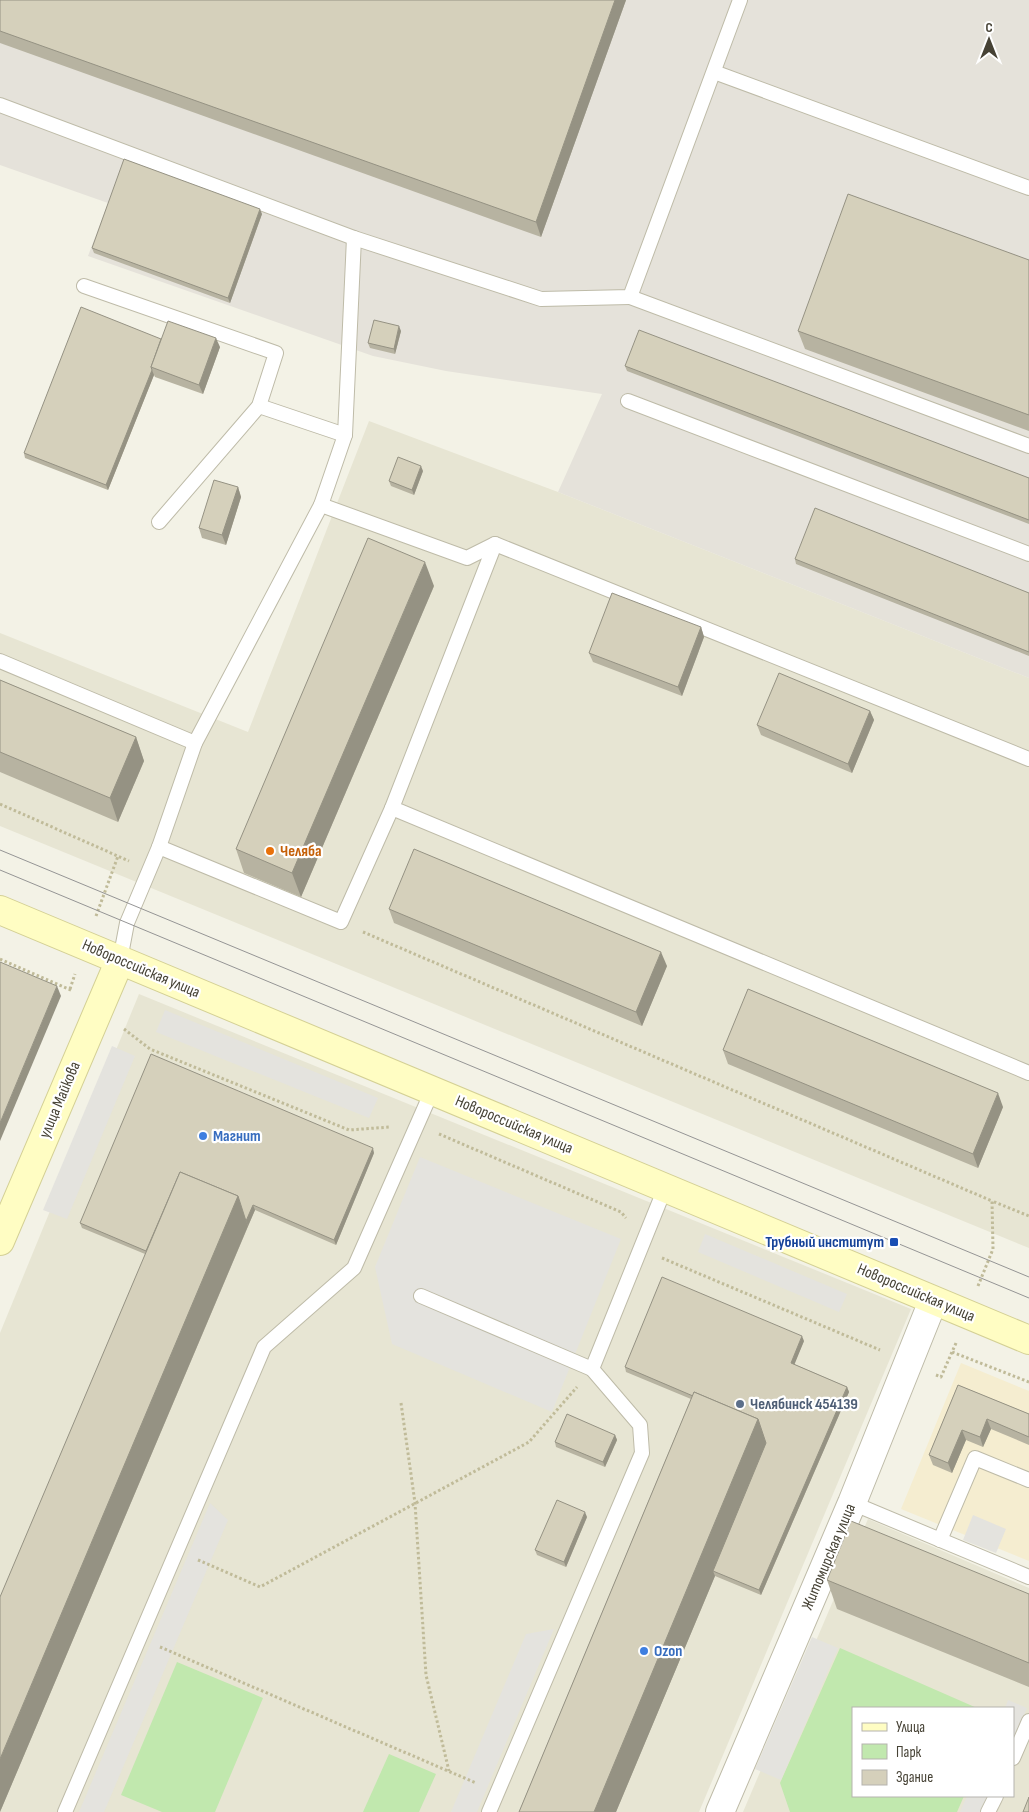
<svg xmlns="http://www.w3.org/2000/svg" width="1029" height="1812" font-family="'Sofia Sans Condensed',sans-serif">
<rect width="100%" height="100%" fill="#f3f2e6"/>
<g fill="#e7e5d3" fill-rule="evenodd">
<path d="M369 421 558 492 1029 678V1248L0 826V633L248 732Z"/>
<path d="M139 994 911 1309 699 1812H0V1333Z"/>
<path d="M868 1519 1029 1588V1812H743ZM853 1708H1013V1796H853Z"/>
</g>
<path fill="#f5edd0" d="M961 1363 1029 1391V1561L901 1509Z"/>
<path fill="#e5e2da" d="M0 0H1029V678L558 492 602 394 446 371 373 356 88 256 108 203 0 165Z"/>
<g fill="#c1e8ae">
<path d="M840 1648 977 1708H853V1796H964L957 1812H790L780 1783Z"/>
<path d="M177 1662 263 1698 215 1812H162L121 1795Z"/>
<path d="M389 1754 436 1774 419 1812H363Z"/>
</g>
<g fill="#e4e3de">
<path d="M165 1010 378 1098 369 1118 156 1032Z"/>
<path d="M112 1046 135 1056 67 1219 43 1210Z"/>
<path d="M420 1157 621 1239 552 1412 392 1344 375 1267Z"/>
<path d="M705 1234 847 1294 839 1312 698 1252Z"/>
<path d="M210 1503 228 1520 104 1812H79Z"/>
<path d="M973 1515 1006 1529 996 1553 963 1540Z"/>
<path d="M554 1629 477 1812H451L526 1634Z"/>
<path d="M812 1637 838 1648 781 1780 755 1769Z"/>
<path d="M1008 1700 1027 1708 1013 1741V1708H1005Z"/>
<path d="M967 1796H989L982 1812H960Z"/>
</g>
<g fill="none" stroke-linecap="round" stroke-linejoin="round">
<defs>
<g id="lane">
<path d="M714 72 1029 188"/>
<path d="M0 105 354 238 541 299 630 297 740 0"/>
<path d="M84 286 276 353 259 406 159 522"/>
<path d="M630 297 1029 446"/>
<path d="M628 401 1029 554"/>
<path d="M259 406 345 435"/>
<path d="M321 505 467 558 495 544 1029 759"/>
<path d="M495 544 392 808 1029 1073"/>
<path d="M0 661 195 743"/>
<path d="M159 847 341 922 392 808"/>
<path d="M120 960 127 923 159 847 195 743 321 505 345 435 354 238"/>
<path d="M421 1296 592 1369"/>
<path d="M852 1503 1029 1577"/>
<path d="M940 1540 975 1458 1029 1480"/>
<path d="M1013 1758 1029 1721"/>
<path d="M65 1812 264 1347 354 1268 432 1091"/>
<path d="M489 1812 642 1453 640 1425 592 1369 665 1188"/>
<path d="M988 1812 996 1796"/>
</g>
<path id="street" d="M720 1812 852 1503 933 1301"/>
<g id="secondary">
<path d="M0 910 1029 1340"/>
<path d="M0 1241 120 960"/>
</g>
</defs>
<use href="#lane" stroke="#bebba8" stroke-width="16"/>
<use href="#street" stroke="#bebba8" stroke-width="30"/>
<use href="#secondary" stroke="#d4d095" stroke-width="30"/>
<g stroke="#c0bb99" stroke-width="3" stroke-dasharray="2.5 2.5" stroke-linecap="butt">
<path d="M0 804 129 861"/>
<path d="M96 916 118 856"/>
<path d="M363 932 992 1201"/>
<path d="M0 959 73 991"/>
<path d="M70 989 75 974"/>
<path d="M124 1029 150 1049 349 1130 390 1127"/>
<path d="M439 1134 621 1212 626 1218"/>
<path d="M662 1258 880 1350"/>
<path d="M978 1286 993 1249 992 1201 1029 1216"/>
<path d="M956 1343 952 1352 1029 1382"/>
<path d="M936 1375 941 1377 952 1352"/>
<path d="M401 1403 415 1503 426 1675 449 1771"/>
<path d="M198 1560 260 1587 529 1442 577 1387"/>
<path d="M160 1647 476 1783"/>
</g>
<use href="#lane" stroke="#fff" stroke-width="14"/>
<use href="#street" stroke="#fff" stroke-width="28"/>
<use href="#secondary" stroke="#fffdc3" stroke-width="28"/>
<g stroke="#959595" stroke-width="1">
<path d="M0 850 1029 1277"/>
<path d="M0 870 1029 1298"/>
</g>
</g>
<g fill="#b7b3a1">
<path d="M0 0H626L541 237 0 43Z"/>
<path d="M262 214 230 303 94 253 92 248Z"/>
<path d="M1029 260V431L805 349 798 331Z"/>
<path d="M401 331 395 354 370 348 368 343Z"/>
<path d="M161 339 220 347 203 394 155 377 154 375 108 490 25 458 24 453Z"/>
<path d="M625 366 1029 478V524L627 371Z"/>
<path d="M423 471 414 495 391 486 389 481Z"/>
<path d="M238 487 241 497 226 545 202 538 199 528Z"/>
<path d="M795 559 1029 593V656L796 564Z"/>
<path d="M434 586 301 897 244 873 236 849Z"/>
<path d="M701 627 704 637 682 696 593 662 589 653Z"/>
<path d="M0 680 136 737 144 761 118 822 0 772Z"/>
<path d="M870 711 874 720 852 773 761 735 757 725Z"/>
<path d="M389 909 667 966 642 1026 394 923Z"/>
<path d="M723 1050 1003 1107 978 1168 728 1064Z"/>
<path d="M374 1153 336 1245 255 1210 0 1812 145 1254 82 1228 80 1223Z"/>
<path d="M804 1341 794 1364 847 1387 849 1392 761 1595 715 1576 616 1812H519L691 1399 626 1372 625 1367Z"/>
<path d="M958 1385 1029 1414V1445L991 1429 983 1447 966 1440 952 1473 933 1465 929 1455Z"/>
<path d="M615 1435 617 1440 605 1467 556 1447 555 1442Z"/>
<path d="M587 1517 566 1567 537 1555 535 1550Z"/>
<path d="M827 1580 1029 1594V1687L837 1609Z"/>
</g>
<g fill="#959283">
<path d="M615 0H626L541 237 536 222Z"/>
<path d="M260 209 262 214 230 303 228 298Z"/>
<path d="M399 326 401 331 395 354 394 349Z"/>
<path d="M216 338 220 347 203 394 199 385Z"/>
<path d="M152 370 154 375 108 490 106 485Z"/>
<path d="M421 466 423 471 414 495 412 490Z"/>
<path d="M238 487 241 497 226 545 222 535Z"/>
<path d="M425 562 434 586 301 897 292 873Z"/>
<path d="M701 627 704 637 682 696 678 687Z"/>
<path d="M870 711 874 720 852 773 848 764Z"/>
<path d="M136 737 144 761 118 822 110 798Z"/>
<path d="M661 952 667 966 642 1026 636 1012Z"/>
<path d="M57 986 61 996 0 1141V1123Z"/>
<path d="M998 1093 1003 1107 978 1168 973 1154Z"/>
<path d="M373 1148 374 1153 336 1245 334 1240Z"/>
<path d="M238 1196 248 1226 0 1812V1759Z"/>
<path d="M253 1205 255 1210 248 1226 246 1221Z"/>
<path d="M802 1336 804 1341 793 1368 791 1363Z"/>
<path d="M847 1387 849 1392 761 1595 759 1590Z"/>
<path d="M758 1419 768 1448 713 1571 715 1576 616 1812H594Z"/>
<path d="M987 1419 991 1429 983 1447 980 1437Z"/>
<path d="M962 1430 966 1440 952 1473 948 1463Z"/>
<path d="M615 1435 617 1440 605 1467 603 1462Z"/>
<path d="M585 1512 587 1517 566 1567 564 1562Z"/>
</g>
<g fill="#d5d0bb" stroke="#959283">
<path d="M0 0H615L536 222 0 31Z"/>
<path d="M124 159 260 209 228 298 92 248Z"/>
<path d="M848 194 1029 260V415L798 331Z"/>
<path d="M81 307 161 339 151 367 152 370 106 485 24 453Z"/>
<path d="M374 320 399 326 394 349 368 343Z"/>
<path d="M168 321 216 338 199 385 151 367Z"/>
<path d="M639 330 1029 478V520L625 366Z"/>
<path d="M398 457 421 466 412 490 389 481Z"/>
<path d="M214 480 238 487 222 535 199 528Z"/>
<path d="M815 508 1029 593V652L795 559Z"/>
<path d="M368 538 425 562 292 873 236 849Z"/>
<path d="M612 593 701 627 678 687 589 653Z"/>
<path d="M779 673 870 711 848 764 757 725Z"/>
<path d="M0 680 136 737 110 798 0 752Z"/>
<path d="M414 849 661 952 636 1012 389 909Z"/>
<path d="M0 962 57 986 0 1123Z"/>
<path d="M748 989 998 1093 973 1154 723 1050Z"/>
<path d="M151 1054 373 1148 334 1240 253 1205 246 1221 238 1196 180 1172 146 1251 80 1223Z"/>
<path d="M180 1172 238 1196 0 1759V1597Z"/>
<path d="M662 1277 802 1336 791 1363 847 1387 759 1590 713 1571 766 1443 758 1419 694 1392 693 1396 625 1367Z"/>
<path d="M958 1385 1029 1414V1437L987 1419 980 1437 962 1430 948 1463 929 1455Z"/>
<path d="M694 1392 758 1419 594 1812H519Z"/>
<path d="M567 1414 615 1435 603 1462 555 1442Z"/>
<path d="M557 1500 585 1512 564 1562 535 1550Z"/>
<path d="M851 1521 1029 1594V1663L827 1580Z"/>
<path d="M1029 1797V1812H1023Z"/>
</g>
<circle fill="#e8710a" stroke="#fff" stroke-width="2" cx="270" cy="851" r="5"/>
<g fill="#3f7fe0" stroke="#fff" stroke-width="2">
<circle cx="203" cy="1136" r="5"/>
<circle cx="644" cy="1651" r="5"/>
</g>
<rect fill="#1a4fb4" stroke="#fff" stroke-width="2" x="889" y="1237" width="10" height="10" rx="2.5"/>
<circle fill="#5c6f8a" stroke="#fff" stroke-width="2" cx="740" cy="1404" r="5"/>
<g text-anchor="middle" dominant-baseline="central" stroke-width="4.5" stroke-linejoin="round" paint-order="stroke">
<g font-size="16" font-weight="bold" fill="#c56008" stroke="#fff" text-anchor="start">
<text x="280" y="851">Челяба</text>
</g>
<g font-size="16" fill="#464235" stroke="#fff">
<text transform="translate(141 969) rotate(23)">Новороссийская улица</text>
<text transform="translate(60 1100) rotate(-67)">улица Майкова</text>
<text transform="translate(514 1125) rotate(23)">Новороссийская улица</text>
<text transform="translate(916 1293) rotate(23)">Новороссийская улица</text>
<text transform="translate(829 1557) rotate(-67)">Житомирская улица</text>
</g>
<g font-size="16" font-weight="bold" fill="#366cbe" stroke="#fff" text-anchor="start">
<text x="213" y="1136">Магнит</text>
<text x="654" y="1651">Ozon</text>
</g>
<g font-size="16" font-weight="bold" fill="#164399" stroke="#fff" text-anchor="end">
<text x="884" y="1242">Трубный институт</text>
</g>
<g font-size="16" font-weight="bold" fill="#4e5e75" stroke="#fff" text-anchor="start">
<text x="750" y="1404">Челябинск 454139</text>
</g>
</g>
<rect x="852" y="1707" width="162" height="90" fill="#ffffff" stroke="#b5b3ae"/>
<rect x="862" y="1723" width="25" height="8" fill="#fffdc3" stroke="#b5b3ae"/>
<text x="896" y="1732" font-size="15" fill="#464235">Улица</text>
<rect x="862" y="1744" width="25" height="15" fill="#c1e8ae" stroke="#b5b3ae"/>
<text x="896" y="1757" font-size="15" fill="#464235">Парк</text>
<rect x="862" y="1770" width="25" height="15" fill="#d5d0bb" stroke="#b5b3ae"/>
<text x="896" y="1782" font-size="15" fill="#464235">Здание</text>
<g transform="translate(989 40)" stroke="#ffffff" stroke-width="4" paint-order="stroke">
<path d="M0-4L9 19L0 12L-9 19Z" fill="#464235"/>
<text y="-8" font-size="14" font-weight="bold" text-anchor="middle" fill="#464235">С</text>
</g>
</svg>
